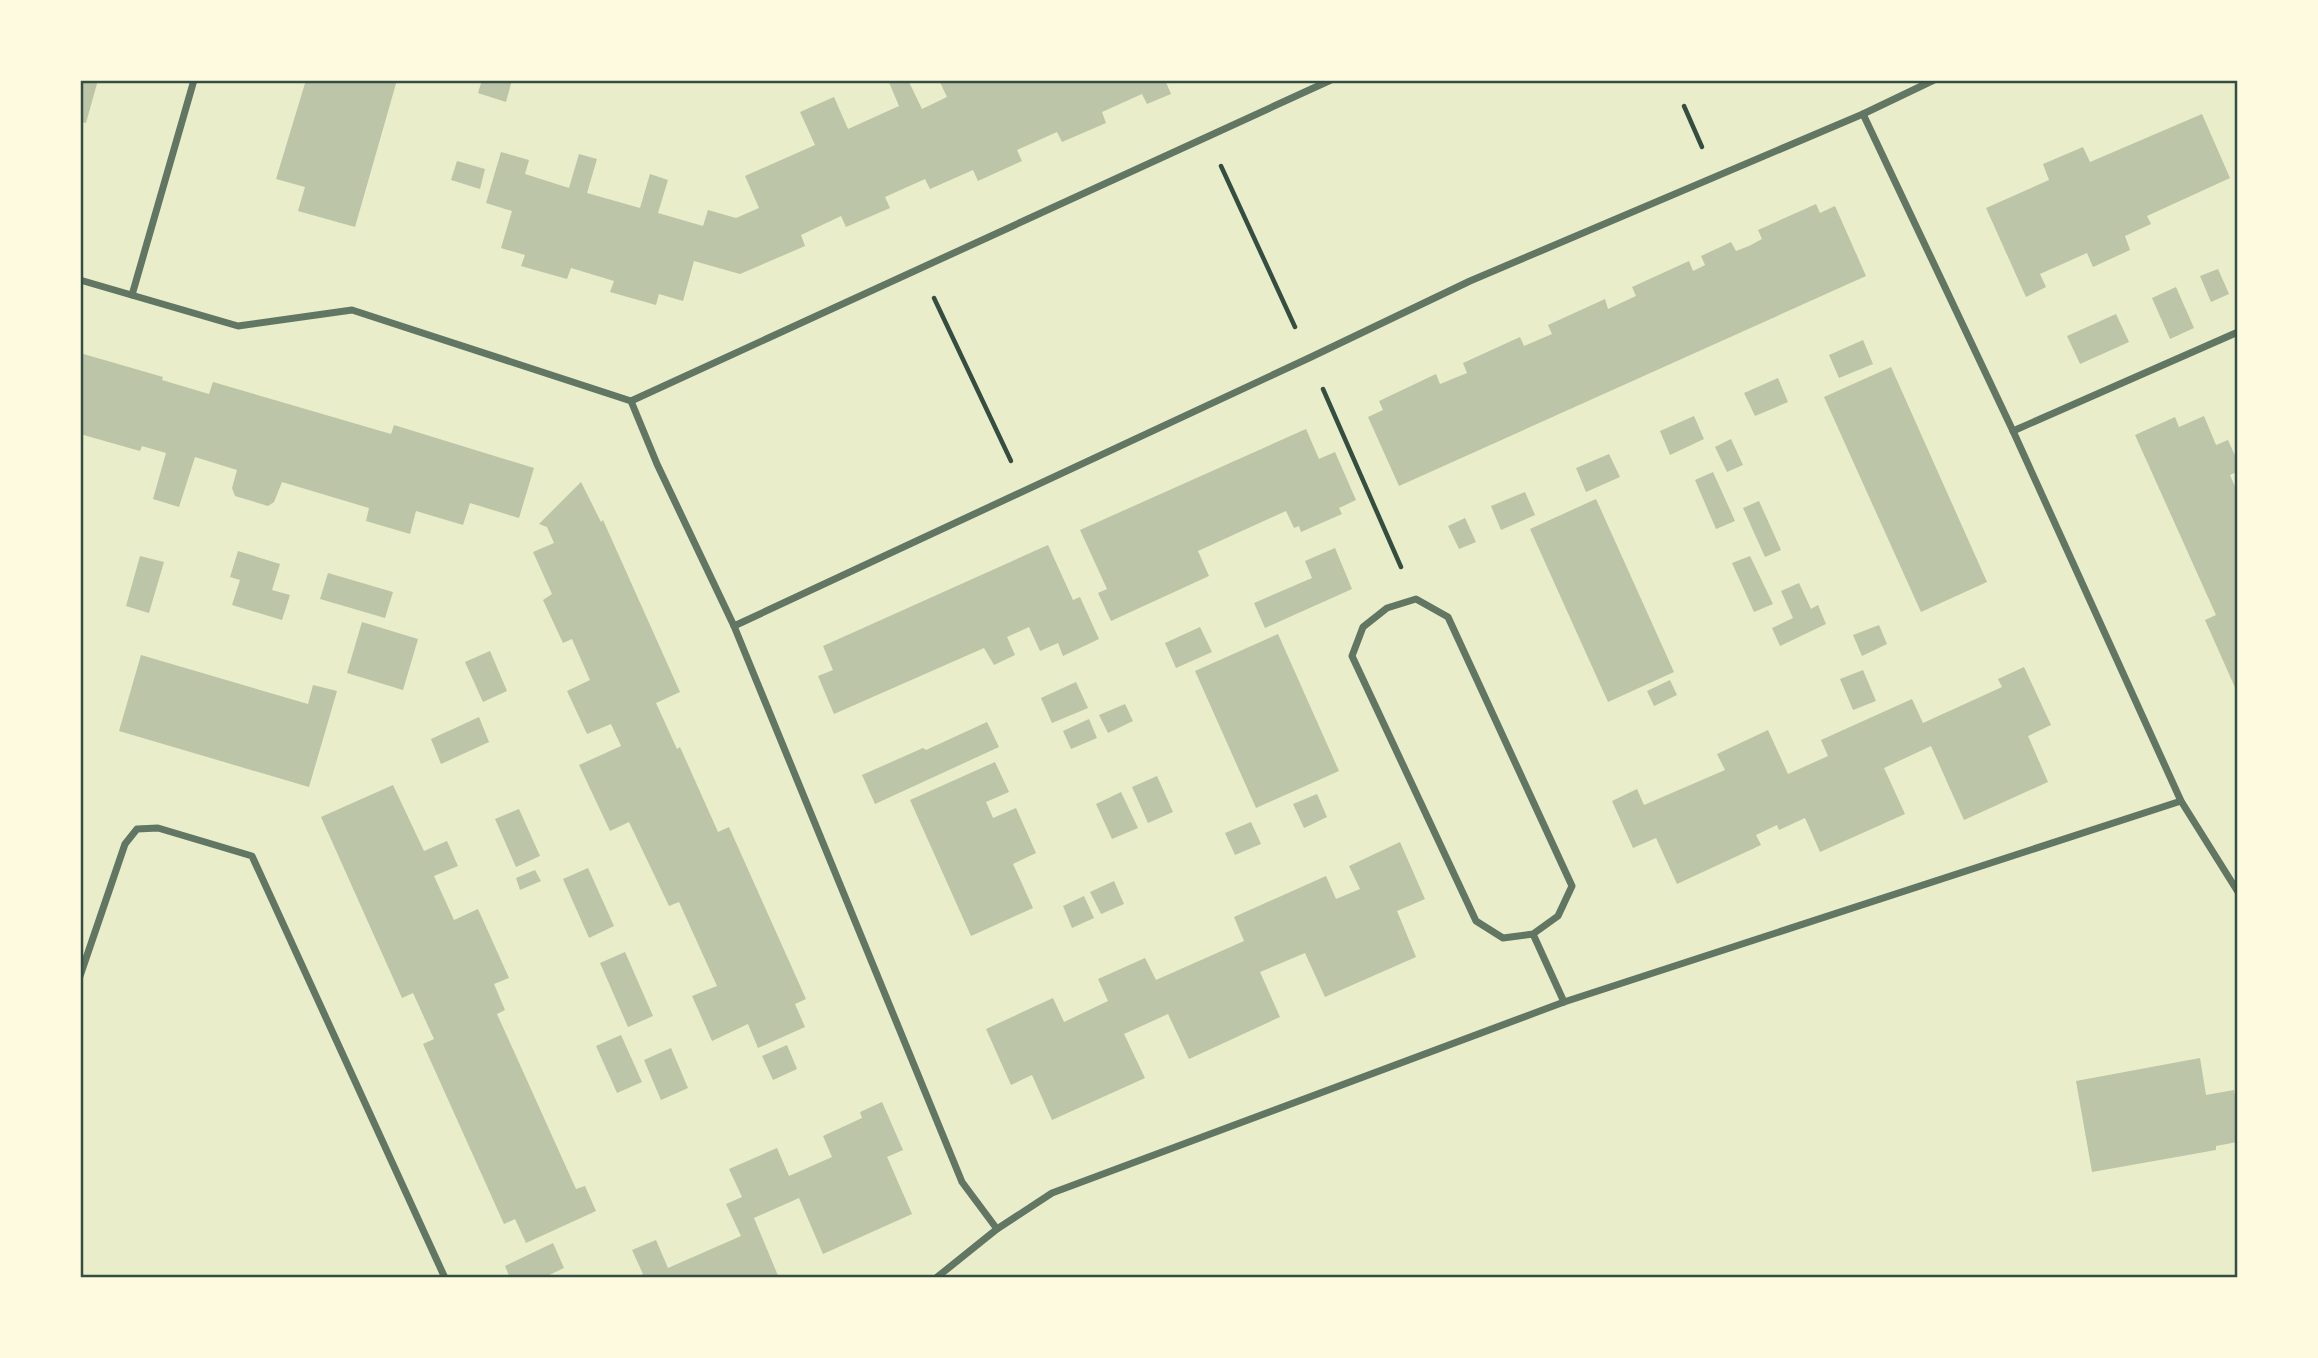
<svg xmlns="http://www.w3.org/2000/svg" width="2318" height="1358" font-family="'DejaVu Sans',sans-serif">
<rect width="100%" height="100%" fill="#e9edc9"/>
<g fill="#bcc5a7">
<path d="M80 80H98L86 123 80 122Z"/>
<path d="M306 80H397L355 227 298 211 305 187 276 179Z"/>
<path d="M482 80H512L506 102 478 93Z"/>
<path d="M888 80H908L922 109 947 97 939 80H1165L1171 94 1147 104 1142 94 1102 112 1106 123 1062 142 1057 132 1017 150 1022 161 978 181 973 170 930 189 925 179 885 197 890 208 846 227 841 216 801 235 805 246 740 274 694 261 683 301 659 294 656 305 610 292 614 281 571 268 567 279 521 266 525 255 501 248 512 211 486 203 501 152 529 160 525 174 569 188 579 154 597 159 587 193 640 208 650 174 668 180 658 213 703 226 708 210 736 218 759 208 745 176 815 145 800 112 834 97 848 129 899 106Z"/>
<path d="M2202 114 2230 178 2147 216 2151 224 2125 236 2130 250 2093 267 2087 253 2040 274 2046 287 2026 297 1986 208 2049 180 2043 164 2083 147 2090 162Z"/>
<path d="M457 161 485 169 480 189 451 180Z"/>
<path d="M1816 204 1820 213 1835 206 1866 276 1399 486 1368 417 1383 410 1379 401 1436 374 1440 384 1467 373 1463 363 1520 337 1524 346 1552 334 1548 325 1605 299 1608 309 1636 296 1632 287 1689 261 1693 271 1705 265 1701 256 1731 242 1736 251 1749 246 1762 239 1758 230Z"/>
<path d="M2218 269 2229 294 2211 302 2200 276Z"/>
<path d="M2176 287 2194 328 2170 339 2152 298Z"/>
<path d="M2116 314 2129 342 2080 364 2067 336Z"/>
<path d="M1863 340 1873 364 1839 378 1829 355Z"/>
<path d="M80 353 163 377 162 380 209 394 213 382 391 434 394 425 534 468 519 518 470 503 463 525 416 511 410 534 366 521 369 508 282 482 274 502 268 506 235 496 232 488 237 470 195 457 179 507 153 499 166 453 142 446 140 451 80 434Z"/>
<path d="M1891 367 1987 582 1921 612 1824 397Z"/>
<path d="M1778 378 1788 402 1755 416 1744 393Z"/>
<path d="M1694 416 1704 439 1670 455 1660 431Z"/>
<path d="M2204 416 2216 445 2228 440 2237 460V472L2230 475 2237 491V692L2205 620 2216 615 2135 435 2175 417 2179 427Z"/>
<path d="M1306 429 1319 459 1335 452 1356 500 1339 508 1342 514 1301 532 1299 526 1294 528 1286 511 1198 551 1209 576 1111 621 1098 593 1107 589 1080 530Z"/>
<path d="M1731 439 1743 465 1727 472 1715 447Z"/>
<path d="M1609 454 1620 477 1586 492 1576 468Z"/>
<path d="M1713 472 1735 521 1716 529 1695 480Z"/>
<path d="M581 482 601 522 603 520 680 692 656 703 677 749 680 747 718 832 729 827 806 999 795 1004 805 1027 758 1048 748 1024 712 1041 692 996 717 986 679 902 669 906 629 822 610 831 579 765 621 746 611 724 587 734 567 691 590 680 572 639 563 643 543 600 552 594 533 552 554 543 547 527 539 524Z"/>
<path d="M1525 492 1535 515 1501 530 1491 506Z"/>
<path d="M1596 499 1674 672 1608 702 1530 529Z"/>
<path d="M1759 501 1781 550 1765 557 1743 508Z"/>
<path d="M1465 518 1476 542 1459 549 1448 526Z"/>
<path d="M1048 545 1073 600 1080 597 1099 639 1063 656 1058 643 1040 651 1029 627 1007 637 1015 655 994 665 984 648 834 714 818 676 833 670 823 646Z"/>
<path d="M1335 548 1352 589 1265 628 1254 603 1312 578 1305 561Z"/>
<path d="M238 551 280 564 272 590 290 595 282 620 232 605 240 580 230 577Z"/>
<path d="M140 556 164 562 149 613 126 606Z"/>
<path d="M1750 556 1773 604 1754 612 1732 563Z"/>
<path d="M328 573 393 592 385 618 320 599Z"/>
<path d="M1799 583 1811 609 1818 605 1826 624 1780 646 1772 628 1793 618 1781 591Z"/>
<path d="M362 622 418 639 403 690 347 673Z"/>
<path d="M1879 625 1887 644 1862 656 1853 635Z"/>
<path d="M1200 627 1212 652 1176 668 1165 643Z"/>
<path d="M1278 634 1339 771 1256 808 1195 671Z"/>
<path d="M490 651 507 691 483 702 465 662Z"/>
<path d="M141 655 308 704 313 685 337 691 309 787 119 731Z"/>
<path d="M2024 667 2051 725 2028 736 2048 782 1964 820 1931 746 1884 768 1905 814 1820 852 1805 818 1779 830 1777 825 1756 835 1761 845 1677 884 1656 838 1633 848 1612 801 1637 789 1644 805 1725 770 1717 754 1768 730 1788 774 1828 756 1821 740 1912 699 1923 723 2002 687 1998 679Z"/>
<path d="M1863 670 1876 701 1853 710 1840 679Z"/>
<path d="M1670 680 1677 695 1654 706 1647 691Z"/>
<path d="M1076 682 1088 708 1052 723 1041 698Z"/>
<path d="M1125 704 1133 721 1108 733 1099 715Z"/>
<path d="M479 717 489 742 441 764 431 739Z"/>
<path d="M1089 719 1097 738 1071 749 1063 731Z"/>
<path d="M987 722 999 747 875 804 862 775 923 748 926 750Z"/>
<path d="M995 762 1009 792 986 802 993 818 1016 808 1036 853 1013 864 1033 908 971 936 910 800Z"/>
<path d="M1157 776 1173 812 1148 823 1132 787Z"/>
<path d="M393 785 424 851 447 841 458 866 434 876 454 920 478 909 509 978 494 984 505 1010 497 1014 576 1189 585 1186 596 1211 526 1243 515 1219 504 1224 423 1044 434 1039 423 1015 413 993 402 998 321 817Z"/>
<path d="M1121 792 1138 828 1112 839 1096 804Z"/>
<path d="M1317 794 1327 817 1304 828 1293 804Z"/>
<path d="M519 809 540 856 516 867 495 819Z"/>
<path d="M1251 822 1261 844 1235 855 1225 833Z"/>
<path d="M1400 842 1425 899 1397 911 1416 957 1325 997 1305 953 1260 972 1280 1017 1189 1059 1168 1014 1124 1034 1145 1078 1052 1120 1032 1075 1011 1085 986 1029 1053 998 1064 1022 1108 1001 1098 979 1145 958 1156 980 1244 941 1234 917 1326 876 1336 899 1360 889 1349 866Z"/>
<path d="M588 868 614 926 589 938 563 879Z"/>
<path d="M535 870 541 881 520 890 516 878Z"/>
<path d="M1114 881 1124 904 1101 914 1090 892Z"/>
<path d="M1084 896 1094 918 1072 928 1063 906Z"/>
<path d="M625 952 653 1016 628 1027 600 963Z"/>
<path d="M621 1035 642 1082 617 1093 596 1046Z"/>
<path d="M787 1045 797 1069 773 1080 762 1056Z"/>
<path d="M671 1048 688 1088 661 1100 644 1060Z"/>
<path d="M2200 1058 2206 1095 2234 1090 2237 1108V1142L2216 1146V1150L2092 1172 2076 1081Z"/>
<path d="M882 1102 903 1150 887 1157 912 1214 823 1254 799 1198 754 1218 779 1278H636L643 1274 632 1250 656 1240 668 1268 741 1236 726 1204 742 1197 729 1169 777 1148 789 1176 832 1157 823 1136 862 1118 860 1112Z"/>
<path d="M553 1243 564 1268 543 1278H510L505 1266Z"/>
</g>
<g fill="none" stroke-linecap="round" stroke-linejoin="round">
<g stroke="#344e41" stroke-width="4.5">
<path d="M1684 106 1702 147"/>
<path d="M1221 166 1295 327"/>
<path d="M934 298 1011 461"/>
<path d="M1323 389 1401 567"/>
</g>
<g stroke="#617663" stroke-width="7">
<path d="M1934 80 1863 114 2013 431 2181 801 2238 892"/>
<path d="M80 280 238 326 352 310 631 401 657 464 734 626 962 1182 997 1229"/>
<path d="M132 295 194 80"/>
<path d="M631 401 1331 80"/>
<path d="M2013 431 2238 332"/>
<path d="M734 626 1309 358 1470 281 1863 114"/>
<path d="M1533 934 1558 916 1572 886 1448 617 1416 599 1387 608 1363 627 1352 656 1476 921 1503 938 1533 934 1564 1002"/>
<path d="M80 976 125 844 137 829 158 828 252 856 445 1278"/>
<path d="M936 1278 997 1229 1052 1193 1564 1002 2181 801"/>
</g>
</g>
<rect width="2318" height="1358" fill="none" stroke="#fefae0" stroke-width="164"/>
<rect x="82" y="82" width="2154" height="1194" fill="none" stroke="#344e41" stroke-width="2.5"/>
</svg>
